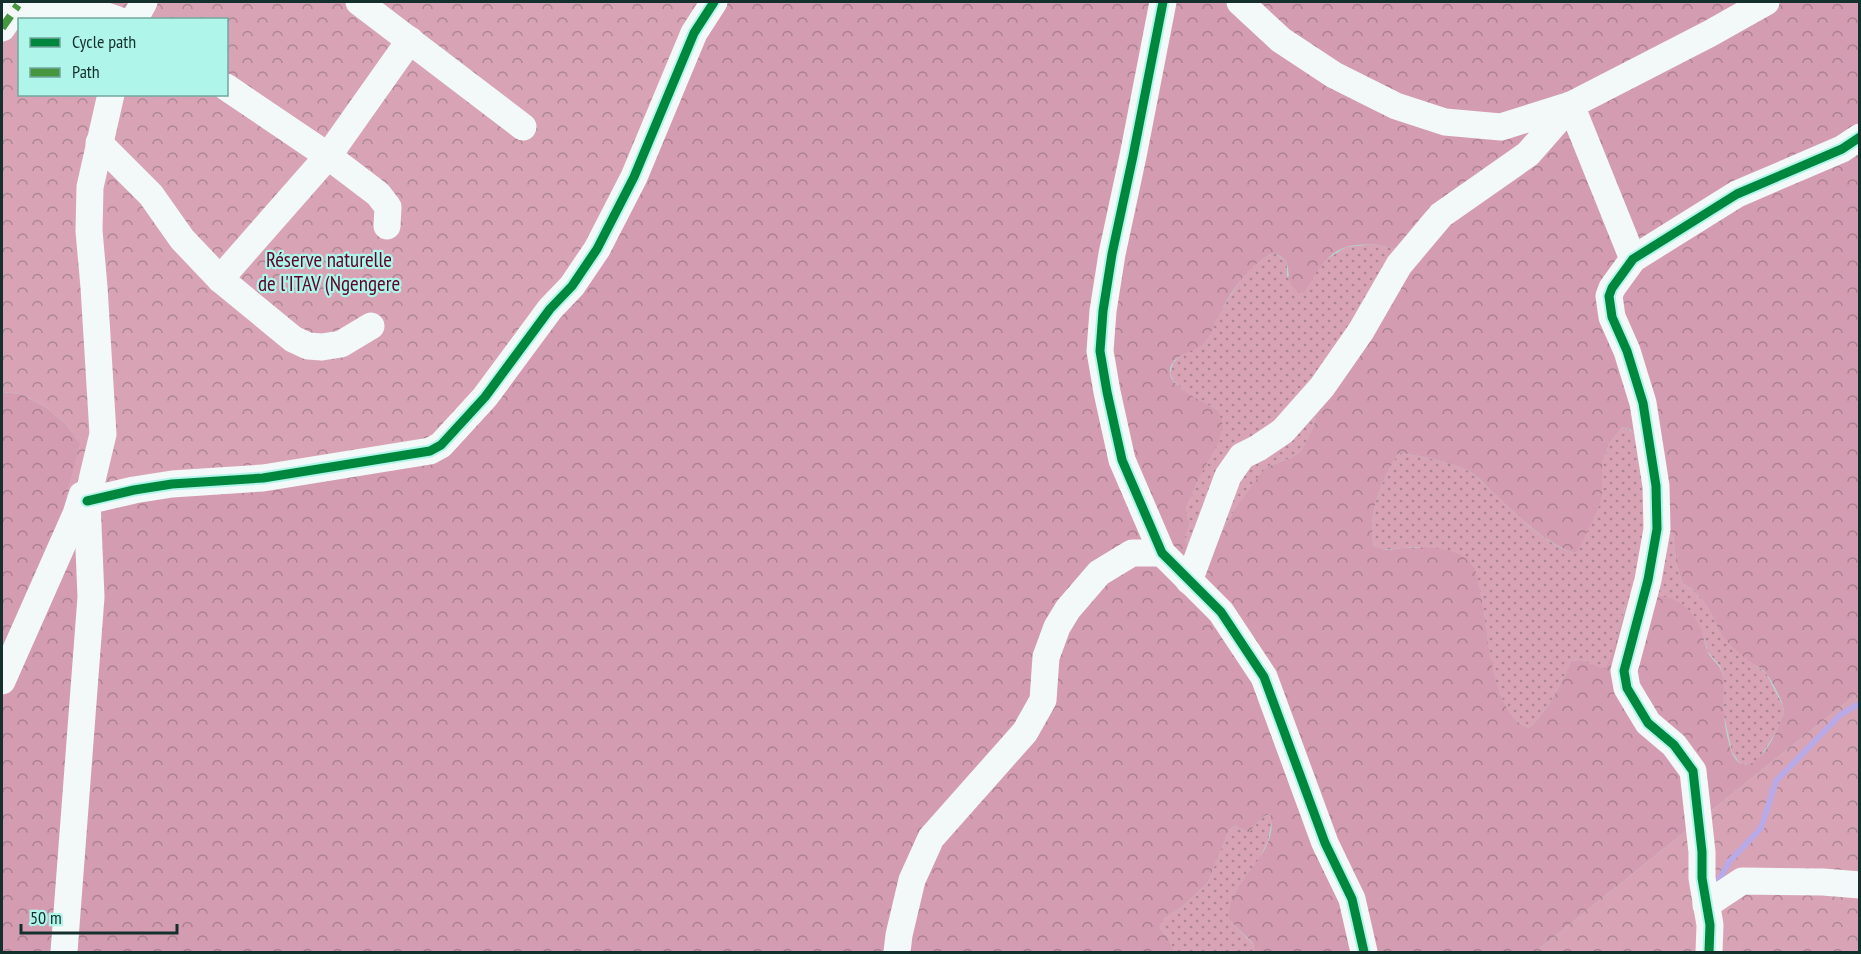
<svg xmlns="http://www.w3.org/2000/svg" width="1861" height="954" font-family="'PT Sans Narrow',sans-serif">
<defs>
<pattern id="grass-dots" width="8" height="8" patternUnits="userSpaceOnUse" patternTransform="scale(1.5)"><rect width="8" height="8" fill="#d8a4b5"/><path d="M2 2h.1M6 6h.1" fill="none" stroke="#ae8693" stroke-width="1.8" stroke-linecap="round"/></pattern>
<pattern id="forest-crowns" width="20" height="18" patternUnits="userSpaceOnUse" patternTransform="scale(1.5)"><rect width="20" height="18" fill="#d49cb0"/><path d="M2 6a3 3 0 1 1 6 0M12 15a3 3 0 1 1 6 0" fill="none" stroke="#ab808f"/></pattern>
<pattern id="park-crowns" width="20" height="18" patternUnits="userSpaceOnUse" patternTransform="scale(1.5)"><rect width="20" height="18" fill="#d8a4b5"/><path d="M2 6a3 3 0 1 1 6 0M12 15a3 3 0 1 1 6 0" fill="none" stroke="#ae8693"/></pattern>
</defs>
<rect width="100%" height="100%" fill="#b1d8d2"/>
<g fill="url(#grass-dots)">
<path d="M1375 244 1401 250 1411 271 1377 317 1321 404 1310 435 1301 451 1291 458 1269 466 1235 509 1209 554 1188 549 1185 537 1190 523 1186 514V508L1199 478 1218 410C1201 401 1178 392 1170 374L1173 363 1180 356 1206 341 1220 312 1243 276 1253 265 1272 253 1276 254 1287 262V277L1320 266 1327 259 1346 247Z"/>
<path d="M1622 427C1627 428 1631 430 1634 434 1642 448 1643 490 1645 507L1673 533 1676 560 1682 583C1706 595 1711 613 1722 636L1750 661 1766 673 1783 706 1784 712 1777 731 1758 760 1753 764 1742 765 1738 761 1732 752 1724 716 1723 675 1720 666 1708 652 1702 632 1625 607 1613 654 1605 670 1580 660 1571 661C1560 686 1549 709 1529 728 1483 712 1490 603 1472 564L1418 547 1381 550 1374 546C1366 515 1382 480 1398 454L1400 453C1421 456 1453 462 1472 473 1479 478 1486 486 1493 492 1515 513 1545 544 1574 553L1578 551 1602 493V463L1609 444Z"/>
<path d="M1271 814 1272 821 1268 841 1229 920 1253 944 1255 952H1174L1168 938 1159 927V924L1166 917 1182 907 1208 882 1229 830 1234 825 1247 832H1249L1264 816Z"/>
</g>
<path fill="url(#forest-crowns)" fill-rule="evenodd" d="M720 2H1859V692L1535 952H1255L1253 943 1229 920C1225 881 1282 854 1270 814L1264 816 1249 832H1247L1234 825 1229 830 1208 882 1182 907 1166 917 1160 924 1159 927 1168 938 1174 952H2V392L21 394 47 408 66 424 81 445 66 497ZM1375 244 1401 250 1411 271 1377 317 1321 404 1310 435 1301 451 1291 458 1269 466 1262 472 1235 509 1209 554 1188 548 1185 537 1190 523 1186 514V508L1199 478 1218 443 1223 425 1218 410C1207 404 1173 388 1170 375 1167 354 1195 353 1205 342 1211 335 1214 325 1218 317 1229 295 1243 272 1263 259 1267 256 1271 252 1276 254 1280 255 1284 260 1287 262 1290 276 1286 286 1302 293L1305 292C1315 274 1325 254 1346 247 1355 244 1367 245 1375 244ZM1622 427 1630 429 1635 435 1646 499 1645 507 1673 533 1676 560 1682 583C1706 595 1711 614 1722 636 1730 645 1740 654 1749 661 1754 665 1760 667 1764 671 1770 676 1785 705 1784 712 1783 717 1780 721 1779 725 1774 741 1747 786 1732 753 1728 742 1724 724 1724 712 1723 700 1725 687 1723 676 1721 665 1713 661 1708 653 1705 646 1704 638 1702 631 1686 595 1666 595 1631 594 1619 619 1618 646 1605 669L1580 660 1571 661C1560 686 1549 709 1529 728 1490 715 1488 626 1480 591 1478 581 1477 569 1470 562 1453 546 1426 547 1404 548 1393 549 1384 552 1374 546 1366 515 1382 480 1398 454L1400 453C1421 456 1453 462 1472 473 1481 479 1488 488 1496 495 1517 515 1546 544 1574 553L1578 551 1600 504 1602 493V463L1609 444Z"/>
<g fill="url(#park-crowns)" fill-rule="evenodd">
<path d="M2 2H720L654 150 435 463 66 497 80 444 66 424 47 408 21 394 2 392ZM20 20H226V94H20Z"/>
<path d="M1859 692V952H1535Z"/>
</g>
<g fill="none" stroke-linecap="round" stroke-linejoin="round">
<path stroke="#b9a9e7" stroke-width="6" d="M1716 886 1729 862 1761 828 1776 781 1840 715 1860 703"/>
<g stroke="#f3f9f8" stroke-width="27">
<path d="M19 2 18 5 46 15 95 12 118 20"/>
<path d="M359 2 523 127"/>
<path d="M1163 2 1133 156 1112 254 1103 311 1100 351 1107 392 1122 460 1162 553 1221 612 1264 677 1325 843 1352 899 1364 952"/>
<path d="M1240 2 1281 40 1334 75 1396 106 1445 122 1501 127 1571 105 1709 34 1766 2"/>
<path d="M134 20 144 2"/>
<path d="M2 28 18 5"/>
<path d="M226 87 328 156 378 194 388 207 387 226"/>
<path d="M1571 105 1633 259"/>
<path d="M99 143 151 195 182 239 220 279 293 339 308 346 322 347 341 344 371 326"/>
<path d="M220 279 328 156 410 40"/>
<path d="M87 501 134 490 172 484 263 478 430 451 441 445 485 397 550 309 572 286 597 249 634 177 694 33 714 2"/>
<path d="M1189 581 1228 476 1242 456 1258 448 1283 431 1322 387 1361 331 1399 265 1441 215 1528 154 1571 105"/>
<path d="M2 681 76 514 82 495"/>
<path d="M1706 905 1742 881 1823 882 1860 885"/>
<path d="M64 952 91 597 87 501 103 434 94 287 89 231 90 187 111 94"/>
<path d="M897 952 899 935 912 880 931 838 1025 732 1043 700 1046 657 1057 627 1068 609 1099 573 1132 553H1162"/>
<path d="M1709 952 1710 925 1702 878V852L1693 771 1674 745 1648 723 1627 688 1624 671 1648 580 1657 529 1656 486 1643 403 1627 351 1612 317 1609 296 1612 288 1633 259 1737 194 1842 149 1860 137"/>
</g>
<path stroke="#479740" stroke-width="8" stroke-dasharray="15 8" stroke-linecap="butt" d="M2 28 18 5"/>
<defs>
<g id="cycleway">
<path d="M1163 2 1133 156 1112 254 1103 311 1100 351 1107 392 1122 460 1162 553 1221 612 1264 677 1325 843 1352 899 1364 952"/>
<path d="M87 501 134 490 172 484 263 478 430 451 441 445 485 397 550 309 572 286 597 249 634 177 694 33 714 2"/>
<path d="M1709 952 1710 925 1702 878V852L1693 771 1674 745 1648 723 1627 688 1624 671 1648 580 1657 529 1656 486 1643 403 1627 351 1612 317 1609 296 1612 288 1633 259 1737 194 1842 149 1860 137"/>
</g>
</defs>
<use href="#cycleway" stroke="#aff5e9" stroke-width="13"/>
<use href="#cycleway" stroke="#00873e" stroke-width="9"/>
</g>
<g text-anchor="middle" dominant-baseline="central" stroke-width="4.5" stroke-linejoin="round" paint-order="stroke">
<g font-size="21" fill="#5b052a" stroke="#aff5e9">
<text x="329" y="259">Réserve naturelle<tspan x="329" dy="24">de l'ITAV (Ngengere</tspan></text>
</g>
</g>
<rect width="1861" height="954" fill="none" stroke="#14302c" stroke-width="6"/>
<rect x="18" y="18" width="210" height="78" fill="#aff5e9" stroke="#71a69d" stroke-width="1.5"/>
<rect x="30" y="38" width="30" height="9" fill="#00873e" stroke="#71a69d" stroke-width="1.5"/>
<text x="72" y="48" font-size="18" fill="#14302c">Cycle path</text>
<rect x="30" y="68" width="30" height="9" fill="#479740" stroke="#71a69d" stroke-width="1.5"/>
<text x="72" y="78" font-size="18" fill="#14302c">Path</text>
<path d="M21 924v9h156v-9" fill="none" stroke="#14302c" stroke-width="3"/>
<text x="30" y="924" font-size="18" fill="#14302c" stroke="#aff5e9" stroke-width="4.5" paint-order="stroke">50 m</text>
</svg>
